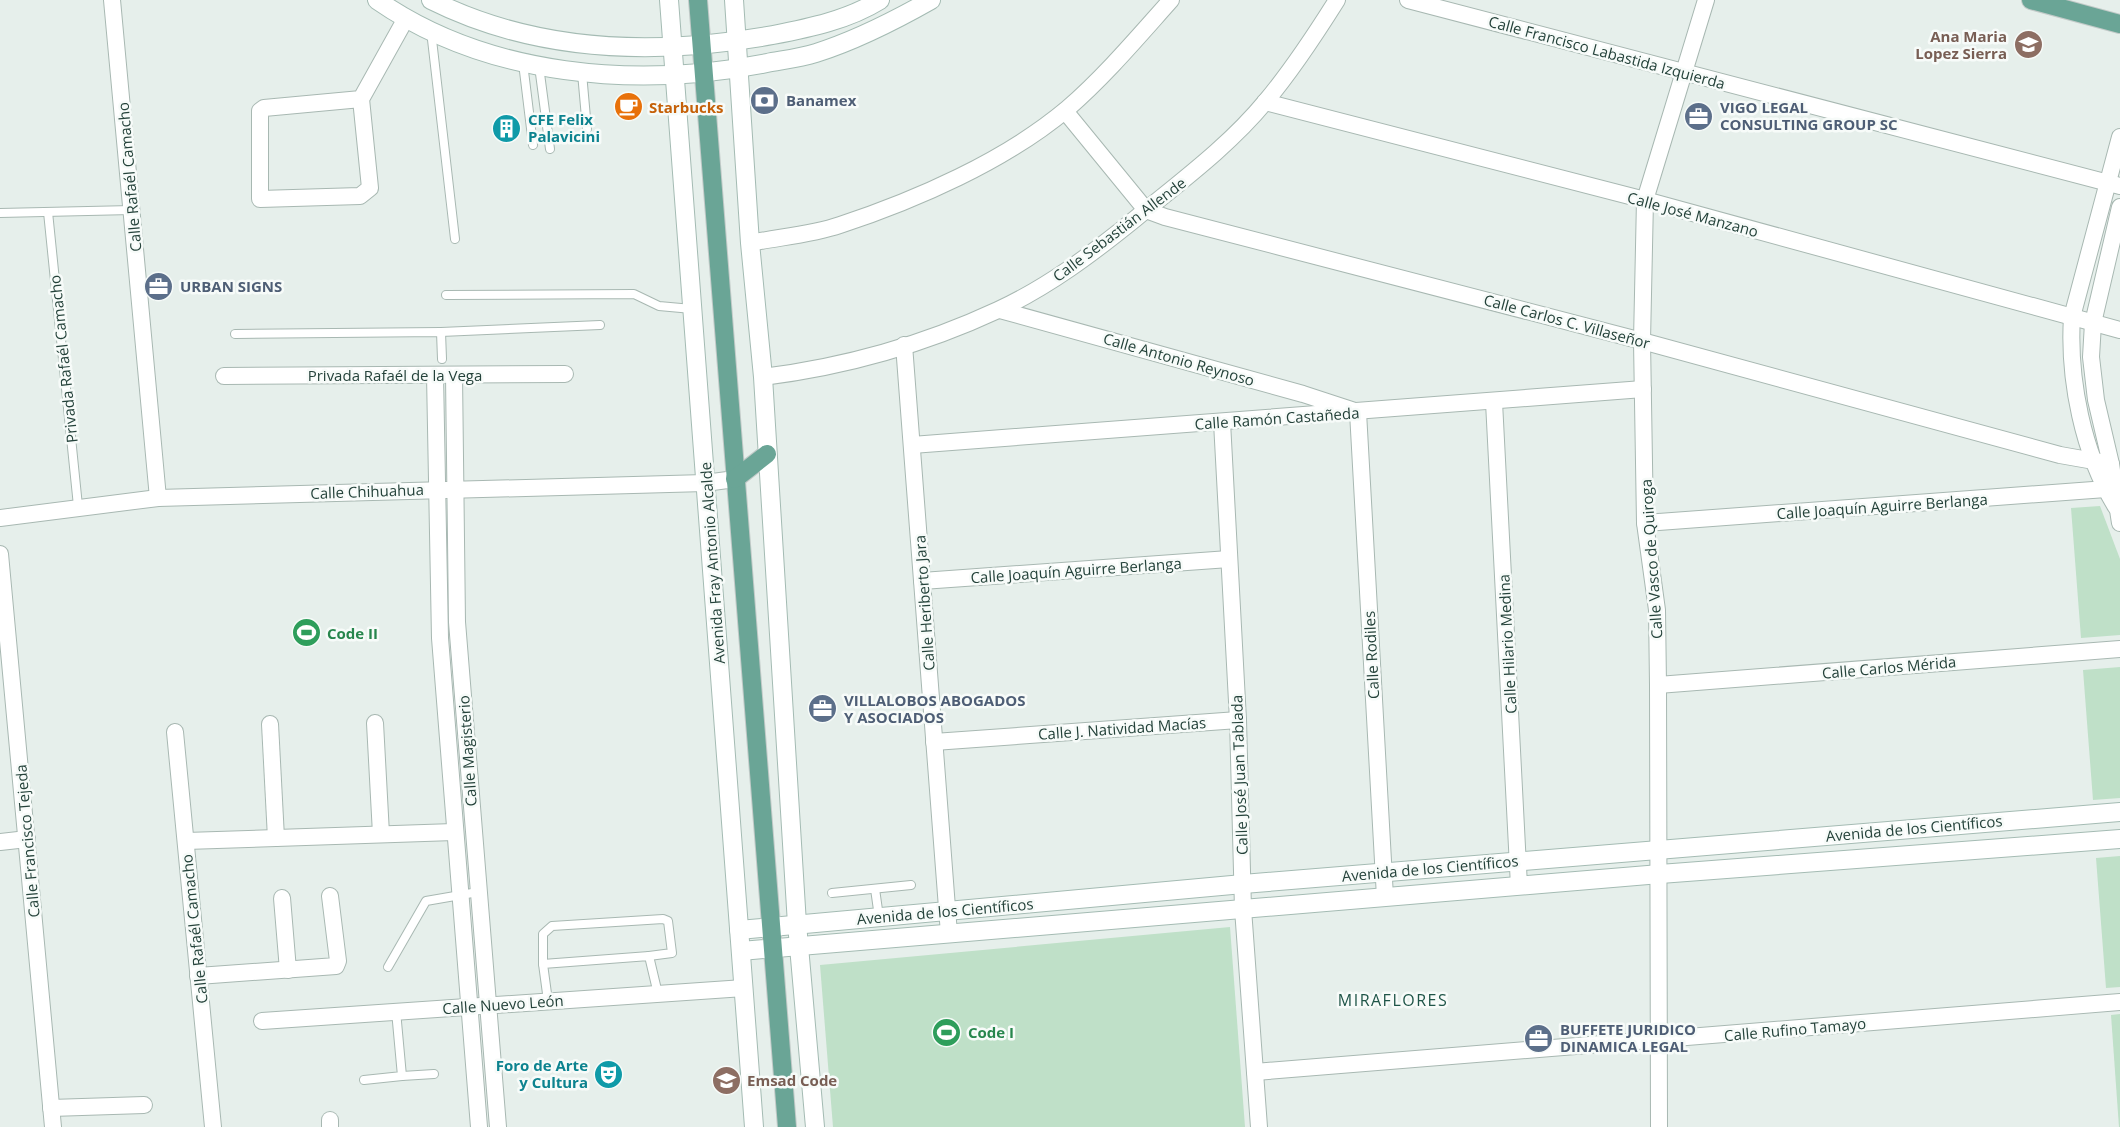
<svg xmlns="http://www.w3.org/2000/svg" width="2120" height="1127" font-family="'Open Sans',sans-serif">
<rect width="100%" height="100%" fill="#e6efeb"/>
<g fill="#bfe0c8">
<path d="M2100 506 2120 559V635L2081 638 2071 508Z"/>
<path d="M2120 667V798L2093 800 2083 670Z"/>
<path d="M2120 856V987L2106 988 2096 858Z"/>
<path d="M1230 927 1245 1127H833L820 965Z"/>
<path d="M2120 1014V1127H2119L2111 1015Z"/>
</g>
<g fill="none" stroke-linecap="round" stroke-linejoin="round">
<defs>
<g id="lane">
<path d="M431 31 455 239"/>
<path d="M523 63 533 145"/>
<path d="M539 66 550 149"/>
<path d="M582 73 587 129"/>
<path d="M48 212 78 506"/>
<path d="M0 213 132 210"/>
<path d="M446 295 634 294 659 306 692 309"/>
<path d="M441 332 600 325"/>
<path d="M235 334 441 332 442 359"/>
<path d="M875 889 879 917"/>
<path d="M832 893 911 885"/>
<path d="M543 964V934L552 926 663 919 668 921 672 953 649 956"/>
<path d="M388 967 426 901 478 892"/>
<path d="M548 1001 543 964 649 956 658 994"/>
<path d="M402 1076 434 1074"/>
<path d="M364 1080 402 1076 396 1011"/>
</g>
<g id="street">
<path d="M112 0 158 498"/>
<path d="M1408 0 2120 186"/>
<path d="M361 99 264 108 260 111V199L360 196 370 188 361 99 405 20"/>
<path d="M1265 102 1645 200 2120 330"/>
<path d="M1065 111 1146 210 1165 217 1642 341 2060 455 2111 464"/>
<path d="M2120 207 2093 323 2091 357 2096 400 2111 464 2120 523"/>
<path d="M750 243C779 237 811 235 840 225 916 200 1005 161 1067 109 1105 76 1137 38 1171 0"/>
<path d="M1000 310 1303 394 1358 412 1385 897"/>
<path d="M904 345 949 934"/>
<path d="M435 375 440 638 479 1127"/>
<path d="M454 375 457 622 498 1127"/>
<path d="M224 376 565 374"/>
<path d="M763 377C843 367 925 344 998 310 1048 287 1093 253 1135 219 1180 182 1229 146 1266 101 1293 69 1315 35 1337 0"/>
<path d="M1494 402 1519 886"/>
<path d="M1222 422 1238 720 1243 909 1259 1127"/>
<path d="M912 445 1643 389"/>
<path d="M2116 507C2083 454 2068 379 2072 317L2120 137"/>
<path d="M0 518 158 498 705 483 735 479"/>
<path d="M1645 523 2120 488"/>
<path d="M0 554 53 1127"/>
<path d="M922 581 1229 559"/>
<path d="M1658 685 2120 649"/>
<path d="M375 723 381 834"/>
<path d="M270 724 276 838"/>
<path d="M175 732 213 1127"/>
<path d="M934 742 1238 720"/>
<path d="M186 841 454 832"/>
<path d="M0 842 27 839"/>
<path d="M282 898 288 970"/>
<path d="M198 976 336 966 338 961 330 896"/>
<path d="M262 1021 744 988"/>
<path d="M1255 1072 2120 1002"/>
<path d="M51 1108 144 1105"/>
<path d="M330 1120V1127"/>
<path d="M1659 1127 1658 685 1657 610 1645 523 1642 341 1645 200 1706 0"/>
</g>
<g id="secondary">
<path d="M377 0C488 77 637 89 767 63 783 60 800 58 816 53 857 40 894 21 931 0"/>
<path d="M431 0C537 53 657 56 773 35 809 28 848 20 880 0"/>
<path d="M669 0 754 1127"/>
<path d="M734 0 750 243 763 377 797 924 815 1127"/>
<path d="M739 930 1243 884 2120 812"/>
<path d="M741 951 1660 874 2120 839"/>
</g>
<g id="primary">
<path d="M698 0 787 1127"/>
<path d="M2031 0 2120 24"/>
<path d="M735 479 767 454"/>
</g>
</defs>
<use href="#lane" stroke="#a8b8b2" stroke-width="10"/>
<use href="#street" stroke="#a8b8b2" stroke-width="18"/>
<use href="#secondary" stroke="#a4bbb3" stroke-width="20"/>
<use href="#primary" stroke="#c2cac8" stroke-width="20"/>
<use href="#lane" stroke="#fff" stroke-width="8"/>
<use href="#street" stroke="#fff" stroke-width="16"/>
<use href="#secondary" stroke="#fff" stroke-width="18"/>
<use href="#primary" stroke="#6aa596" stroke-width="18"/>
</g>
<defs>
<symbol id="school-disc" viewBox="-11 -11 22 22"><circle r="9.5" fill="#8d6e63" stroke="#f7fbf9"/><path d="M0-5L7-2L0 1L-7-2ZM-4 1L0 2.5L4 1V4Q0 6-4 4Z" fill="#fff"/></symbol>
<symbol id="bank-disc" viewBox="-11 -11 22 22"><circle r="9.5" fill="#5c6f8a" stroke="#f7fbf9"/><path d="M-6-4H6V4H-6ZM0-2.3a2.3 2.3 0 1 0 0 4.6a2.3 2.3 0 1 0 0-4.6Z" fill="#fff"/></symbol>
<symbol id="cafe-disc" viewBox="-11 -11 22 22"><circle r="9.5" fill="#e8710a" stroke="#f7fbf9"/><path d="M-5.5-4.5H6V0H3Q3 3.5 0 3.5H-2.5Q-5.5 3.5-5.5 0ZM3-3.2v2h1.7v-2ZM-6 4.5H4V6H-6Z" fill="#fff"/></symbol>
<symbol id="office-disc" viewBox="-11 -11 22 22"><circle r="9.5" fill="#5c6f8a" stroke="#f7fbf9"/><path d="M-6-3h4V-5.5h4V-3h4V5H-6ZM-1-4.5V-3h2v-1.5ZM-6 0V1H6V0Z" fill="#fff"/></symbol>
<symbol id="building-disc" viewBox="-11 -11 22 22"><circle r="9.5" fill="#0f9aa8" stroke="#f7fbf9"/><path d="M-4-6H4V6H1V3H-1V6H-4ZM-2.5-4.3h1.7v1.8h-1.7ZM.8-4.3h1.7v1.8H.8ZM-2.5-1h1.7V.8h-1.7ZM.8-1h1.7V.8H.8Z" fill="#fff"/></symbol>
<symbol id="stadium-disc" viewBox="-11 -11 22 22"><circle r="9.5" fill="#2e9e5b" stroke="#f7fbf9"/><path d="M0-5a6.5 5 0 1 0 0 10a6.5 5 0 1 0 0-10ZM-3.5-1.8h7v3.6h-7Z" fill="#fff"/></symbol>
<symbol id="theatre-disc" viewBox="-11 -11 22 22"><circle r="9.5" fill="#0f9aa8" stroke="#f7fbf9"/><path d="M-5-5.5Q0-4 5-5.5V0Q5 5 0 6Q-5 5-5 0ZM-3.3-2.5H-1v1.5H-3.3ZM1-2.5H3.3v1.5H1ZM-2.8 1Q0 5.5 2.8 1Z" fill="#fff"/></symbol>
<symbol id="university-disc" viewBox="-11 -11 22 22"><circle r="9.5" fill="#8d6e63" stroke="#f7fbf9"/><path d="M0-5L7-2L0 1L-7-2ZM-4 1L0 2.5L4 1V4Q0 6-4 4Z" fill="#fff"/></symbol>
</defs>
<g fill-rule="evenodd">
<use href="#school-disc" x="2012" y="28" width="33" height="33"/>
<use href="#bank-disc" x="748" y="84" width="33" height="33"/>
<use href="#cafe-disc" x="612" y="90" width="33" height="33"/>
<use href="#office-disc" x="1682" y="100" width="33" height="33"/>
<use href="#building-disc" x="490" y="112" width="33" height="33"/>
<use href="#office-disc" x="142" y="270" width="33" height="33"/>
<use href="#stadium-disc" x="290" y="616" width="33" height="33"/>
<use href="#office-disc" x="806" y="692" width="33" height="33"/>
<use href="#stadium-disc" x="930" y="1016" width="33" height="33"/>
<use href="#office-disc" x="1522" y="1022" width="33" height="33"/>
<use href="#theatre-disc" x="592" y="1058" width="33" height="33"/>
<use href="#university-disc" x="710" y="1064" width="33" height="33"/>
</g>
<g text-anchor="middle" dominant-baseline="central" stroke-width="5" stroke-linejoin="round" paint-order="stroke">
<g font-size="15" font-weight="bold" fill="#785e54" stroke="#f7fbf9" text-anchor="end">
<text x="2007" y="36">Ana Maria<tspan x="2007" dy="17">Lopez Sierra</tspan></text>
<text x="747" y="1080" text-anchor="start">Emsad Code</text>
</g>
<g font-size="15" fill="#24423a" stroke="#f7fbf9">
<text transform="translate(1607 52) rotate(15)">Calle Francisco Labastida Izquierda</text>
<text transform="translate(129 177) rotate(-95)">Calle Rafaél Camacho</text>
<text transform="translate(1693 214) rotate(15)">Calle José Manzano</text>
<text transform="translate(1119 229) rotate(-37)">Calle Sebastián Allende</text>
<text transform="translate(1567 321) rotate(15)">Calle Carlos C. Villaseñor</text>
<text transform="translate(63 359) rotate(-96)">Privada Rafaél Camacho</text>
<text transform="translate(1179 359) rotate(16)">Calle Antonio Reynoso</text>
<text x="395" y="375">Privada Rafaél de la Vega</text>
<text transform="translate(1277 418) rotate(-4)">Calle Ramón Castañeda</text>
<text transform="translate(367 491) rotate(-2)">Calle Chihuahua</text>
<text transform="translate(1882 506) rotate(-4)">Calle Joaquín Aguirre Berlanga</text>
<text transform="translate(1651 559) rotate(-94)">Calle Vasco de Quiroga</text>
<text transform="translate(712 563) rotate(-94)">Avenida Fray Antonio Alcalde</text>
<text transform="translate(1076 570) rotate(-4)">Calle Joaquín Aguirre Berlanga</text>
<text transform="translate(924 603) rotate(-94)">Calle Heriberto Jara</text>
<text transform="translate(1507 644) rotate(-93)">Calle Hilario Medina</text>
<text transform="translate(1371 655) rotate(-93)">Calle Rodiles</text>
<text transform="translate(1889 667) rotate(-5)">Calle Carlos Mérida</text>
<text transform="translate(1122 728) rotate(-4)">Calle J. Natividad Macías</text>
<text transform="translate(467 751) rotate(-94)">Calle Magisterio</text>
<text transform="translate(1239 775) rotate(-92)">Calle José Juan Tablada</text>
<text transform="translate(1914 828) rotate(-5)">Avenida de los Científicos</text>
<text transform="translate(27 841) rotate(-95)">Calle Francisco Tejeda</text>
<text transform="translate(1430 868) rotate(-5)">Avenida de los Científicos</text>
<text transform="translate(945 911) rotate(-5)">Avenida de los Científicos</text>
<text transform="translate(194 929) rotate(-96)">Calle Rafaél Camacho</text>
<text transform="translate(503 1004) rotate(-4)">Calle Nuevo León</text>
<text transform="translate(1795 1029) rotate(-5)">Calle Rufino Tamayo</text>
</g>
<g font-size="15" font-weight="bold" fill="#4e5e75" stroke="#f7fbf9" text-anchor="start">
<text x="786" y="100">Banamex</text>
<text x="1720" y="107">VIGO LEGAL<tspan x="1720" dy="17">CONSULTING GROUP SC</tspan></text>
<text x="180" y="286">URBAN SIGNS</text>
<text x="844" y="700">VILLALOBOS ABOGADOS<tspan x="844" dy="17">Y ASOCIADOS</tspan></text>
<text x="1560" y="1029">BUFFETE JURIDICO<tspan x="1560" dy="17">DINAMICA LEGAL</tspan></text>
</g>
<g font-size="15" font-weight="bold" fill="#c56008" stroke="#f7fbf9" text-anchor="start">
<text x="649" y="107">Starbucks</text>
</g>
<g font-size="15" font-weight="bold" fill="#0d838f" stroke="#f7fbf9" text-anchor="start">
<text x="528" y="119">CFE Felix<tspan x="528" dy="17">Palavicini</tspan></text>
<text x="588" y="1065" text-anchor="end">Foro de Arte<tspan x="588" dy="17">y Cultura</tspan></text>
</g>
<g font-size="15" font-weight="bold" fill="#27864d" stroke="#f7fbf9" text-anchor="start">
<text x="327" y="633">Code II</text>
<text x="968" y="1032">Code I</text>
</g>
<g font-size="16" letter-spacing="1.5" fill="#1f5548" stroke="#f7fbf9">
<text x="1393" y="1000">MIRAFLORES</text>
</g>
</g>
</svg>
